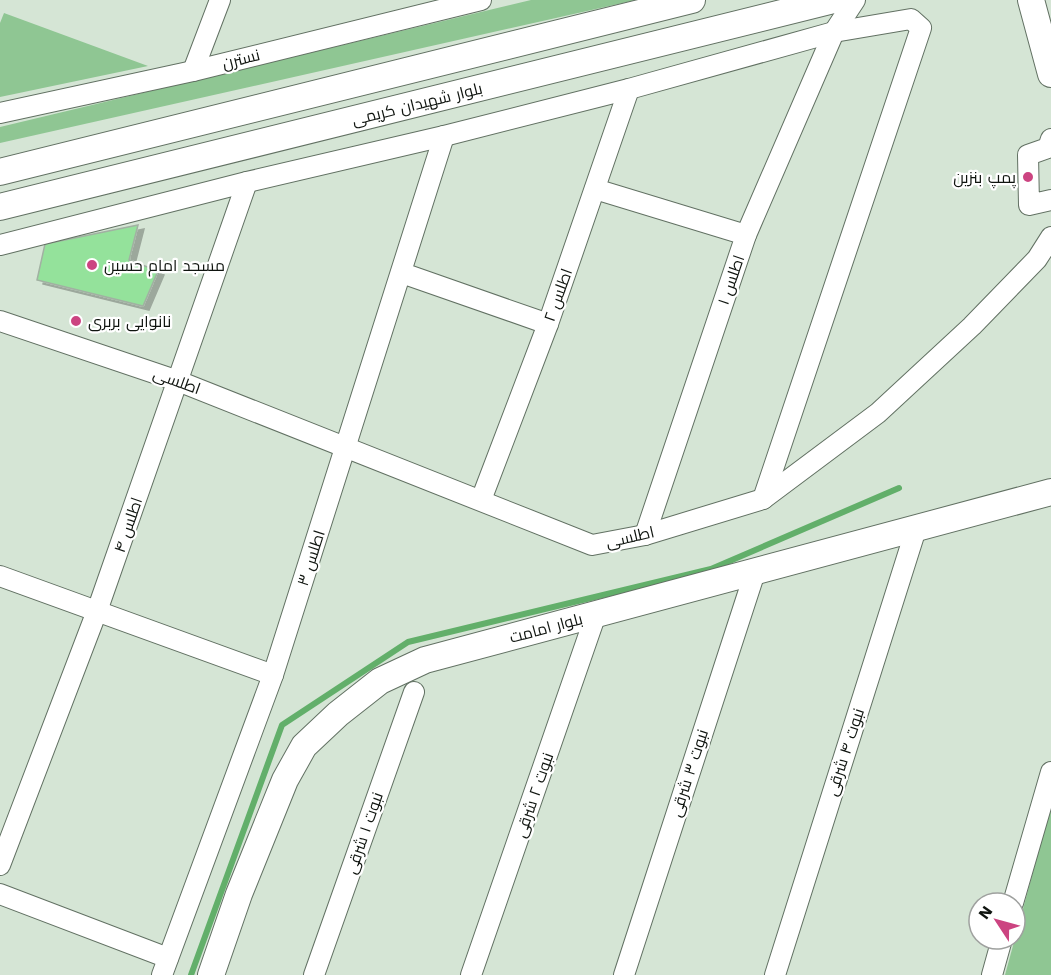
<svg xmlns="http://www.w3.org/2000/svg" width="1051" height="975" font-family="'Work Sans',Cairo,sans-serif">
<defs>
<filter id="shadow"><feDropShadow dx="6" dy="4" stdDeviation="0" flood-color="#0004"/></filter>
</defs>
<rect width="100%" height="100%" fill="#d5e5d5"/>
<g fill="#8fc693">
<path d="M531 0H636L0 143V127Z"/>
<path d="M4 13 148 66 0 97V23Z"/>
<path d="M1051 806V975H1005Z"/>
</g>
<g fill="none" stroke-linecap="round" stroke-linejoin="round">
<path stroke="#62af6a" stroke-width="6" d="M191 975 282 725 408 642 711 569 899 488"/>
</g>
<path fill="#94e29b" stroke="#a1b1a2" stroke-width="1.5" filter="url(#shadow)" d="M138 225 129 260 158 271 143 306 37 280 45 244Z"/>
<g fill="none" stroke-linecap="round" stroke-linejoin="round">
<defs>
<g id="minor">
<path d="M193 71 220 0"/>
<path d="M0 113 193 71 481 0"/>
<path d="M1051 139 1048 148 1028 155 1029 205 1051 200"/>
<path d="M595 189 746 235"/>
<path d="M0 245 247 182 444 136 629 89 834 32 911 19 921 28 763 499"/>
<path d="M402 273 548 324"/>
<path d="M0 321 178 381 592 545 645 535 763 499 878 413 972 326 1037 259 1051 237"/>
<path d="M481 500 548 324 629 89"/>
<path d="M645 535 746 235 834 32 855 0"/>
<path d="M0 576 273 675"/>
<path d="M0 865 97 611 247 182"/>
<path d="M0 894 168 958"/>
<path d="M1013 903 1051 772"/>
<path d="M162 975 273 675 444 136"/>
<path d="M314 975 414 692"/>
<path d="M471 975 596 614"/>
<path d="M624 975 755 572"/>
<path d="M775 975 916 529"/>
<path d="M992 975 1002 939"/>
</g>
<g id="major">
<path d="M1031 0 1051 74"/>
<path d="M0 172 692 0"/>
<path d="M0 207 834 0"/>
<path d="M211 975 239 894 285 780 304 746 338 714 380 681 425 660 1051 492"/>
</g>
</defs>
<use href="#minor" stroke="#627163" stroke-width="22"/>
<use href="#major" stroke="#627163" stroke-width="28"/>
<use href="#minor" stroke="#fff" stroke-width="20"/>
<use href="#major" stroke="#fff" stroke-width="26"/>
</g>
<g fill="#cc4481" stroke="#fff" stroke-width="2">
<circle cx="1028" cy="177" r="6"/>
<circle cx="92" cy="265" r="6"/>
<circle cx="76" cy="321" r="6"/>
</g>
<g text-anchor="middle" dominant-baseline="central" stroke-width="4.5" stroke-linejoin="round" paint-order="stroke">
<g font-size="16" fill="#0f140f" stroke="#fff">
<text transform="translate(241 59) rotate(-14)">نسترن</text>
<text transform="translate(417 104) rotate(-14)">بلوار شهیدان کریمی</text>
<text transform="translate(731 280) rotate(-71)">اطلس ۱</text>
<text transform="translate(558 295) rotate(-70)">اطلس ۲</text>
<text transform="translate(177 381) rotate(20)">اطلسی</text>
<text transform="translate(128 525) rotate(-71)">اطلس ۴</text>
<text transform="translate(630 537) rotate(-13)">اطلسی</text>
<text transform="translate(311 558) rotate(-72)">اطلس ۳</text>
<text transform="translate(546 628) rotate(-15)">بلوار امامت</text>
<text transform="translate(845 752) rotate(-72)">نبوت ۴ شرقی</text>
<text transform="translate(689 773) rotate(-72)">نبوت ۳ شرقی</text>
<text transform="translate(534 795) rotate(-71)">نبوت ۲ شرقی</text>
<text transform="translate(364 833) rotate(-71)">نبوت ۱ شرقی</text>
</g>
<g font-size="16" fill="#0f140f" stroke="#fff" text-anchor="start">
<text x="1016" y="177" text-anchor="end">پمپ بنزین</text>
<text x="104" y="265">مسجد امام حسین</text>
<text x="88" y="321">نانوایی بربری</text>
</g>
</g>
<g transform="translate(997 921) rotate(306)"><circle r="28" fill="#ffffff" stroke="#9fa19f" stroke-width="1.5"/>
<path d="M0-4.5L10 22L0 15L-10 22Z" fill="#cc4481"/>
<text y="-9" font-size="16" font-weight="bold" text-anchor="middle" fill="#0f140f">N</text>
</g>
</svg>
